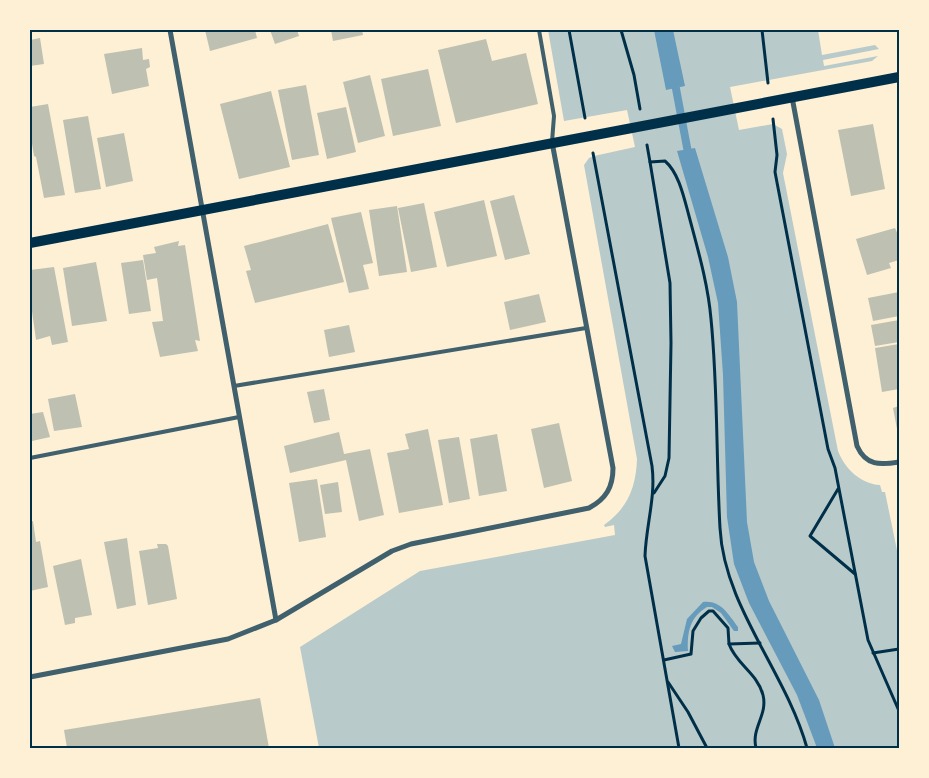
<svg xmlns="http://www.w3.org/2000/svg" width="929" height="778" font-family="Commissioner,sans-serif">
<rect width="100%" height="100%" fill="#fdf0d5"/>
<path fill="#b9caca" d="M548 30H818L822 55 875 45 879 49 823 60 824 66 878 56 872 61 730 87 739 130 773 124 782 129 787 154 783 173 838 451C845 469 861 484 880 485L882 492H885L899 560V748H319L300 647 420 571 615 535 614 525 605 527 604 525C628 508 636 487 637 459L584 165 589 158 594 156 635 147 627 110 564 121Z"/>
<g fill="#669bbc">
<path d="M654 30H673L685 86 666 90Z"/>
<path d="M695 148 728 257 737 302 747 522 754 562 769 601 819 700 835 748H817L797 695 749 603 734 564 727 517 723 375 718 303 708 257 677 151Z"/>
<path d="M703 602C721 600 728 614 738 627V631H734L721 613 712 607H707C690 617 687 632 688 651L675 652 672 646 681 644 687 619Z"/>
</g>
<g fill="none" stroke-linecap="round" stroke-linejoin="round">
<path stroke="#669bbc" stroke-width="8" d="M674 78 689 158"/>
</g>
<g fill="#bec0b2">
<path d="M205 30H255L257 38 210 51Z"/>
<path d="M270 30H297L299 36 275 44Z"/>
<path d="M331 30H362L363 35 333 41Z"/>
<path d="M40 38 44 64 30 66V40Z"/>
<path d="M486 39 492 61 526 53 538 104 456 123 438 50Z"/>
<path d="M142 48 143 60 149 59 150 67 146 69 149 86 112 94 104 54Z"/>
<path d="M428 69 441 126 393 136 381 79Z"/>
<path d="M370 75 385 136 358 143 343 82Z"/>
<path d="M306 85 319 155 292 160 278 90Z"/>
<path d="M271 91 290 167 239 179 220 104Z"/>
<path d="M48 104 65 195 44 198 36 157 34 156 30 131V107Z"/>
<path d="M346 107 356 152 327 159 317 113Z"/>
<path d="M88 116 101 189 75 193 63 120Z"/>
<path d="M873 124 885 189 851 196 838 130Z"/>
<path d="M124 133 133 181 106 187 97 138Z"/>
<path d="M514 195 530 254 505 260 490 201Z"/>
<path d="M484 200 497 256 447 267 434 212Z"/>
<path d="M424 203 437 267 411 272 398 208Z"/>
<path d="M397 206 407 272 379 276 369 210Z"/>
<path d="M361 212 373 263 363 265 369 289 349 293 331 218Z"/>
<path d="M328 224 344 282 255 303 246 271 251 270 244 246Z"/>
<path d="M895 228 899 237V260L889 263 891 268 867 275 856 239Z"/>
<path d="M179 241 178 246 185 245 200 341 195 340 198 351 160 357 152 322 163 321 157 278 147 280 143 255 156 253 154 247Z"/>
<path d="M143 260 151 311 129 314 121 263Z"/>
<path d="M96 262 107 321 72 326 63 268Z"/>
<path d="M54 267 68 342 52 345 50 336 36 340 30 297V270Z"/>
<path d="M899 292V316L873 321 868 298Z"/>
<path d="M539 294 546 322 510 330 504 302Z"/>
<path d="M899 320V342L875 346 871 325Z"/>
<path d="M349 325 355 352 329 357 324 330Z"/>
<path d="M899 344V389L882 392 875 348Z"/>
<path d="M324 389 330 420 314 423 307 392Z"/>
<path d="M75 394 82 427 54 431 48 399Z"/>
<path d="M899 406V434H898L893 408Z"/>
<path d="M43 412 50 437 32 441 30 414Z"/>
<path d="M559 423 572 481 544 488 531 429Z"/>
<path d="M428 429 443 505 399 513 387 453 409 449 405 434Z"/>
<path d="M339 432 344 454 370 449 384 515 359 521 346 460 290 473 284 446Z"/>
<path d="M497 434 507 491 479 496 470 439Z"/>
<path d="M459 437 470 499 449 503 438 440Z"/>
<path d="M317 479 326 537 299 542 289 483Z"/>
<path d="M338 482 342 512 325 514 320 485Z"/>
<path d="M33 521 36 542 40 541 48 587 30 591V522Z"/>
<path d="M127 538 136 605 117 609 104 542Z"/>
<path d="M157 544H166L168 546 177 599 148 605 139 551 158 548Z"/>
<path d="M81 559 92 615 75 618V623L65 625 53 566Z"/>
<path d="M260 698 269 748H67L64 730Z"/>
</g>
<g fill="none" stroke-linecap="round" stroke-linejoin="round">
<g stroke="#003049" stroke-width="3">
<path d="M569 30 585 118"/>
<path d="M621 30 634 75 640 109"/>
<path d="M762 30 768 83"/>
<path d="M773 119 777 155 775 172 828 449 835 468 868 640 899 711"/>
<path d="M647 145 650 162 665 161C679 173 684 198 689 216 698 250 708 284 711 319 718 389 716 458 720 528 724 607 786 672 807 748"/>
<path d="M593 153 652 466C656 497 646 525 645 556L679 748"/>
<path d="M650 162 670 283 671 343 669 458 665 476 654 493"/>
<path d="M838 489 810 536 855 574"/>
<path d="M873 653 899 649"/>
<path d="M664 660 691 654 693 631 701 618 709 611H713L728 628 729 644"/>
<path d="M668 682 688 712 707 748"/>
<path d="M756 748C751 728 768 715 763 695 758 674 736 664 729 644L760 643"/>
</g>
<g stroke="#3f606c" stroke-width="4">
<path d="M539 30 554 116 552 142"/>
<path d="M234 386 586 328"/>
<path d="M30 458 239 417"/>
</g>
<g stroke="#3f606c" stroke-width="5">
<path d="M170 30 276 620"/>
<path d="M792 97 857 446C866 466 880 465 899 462"/>
<path d="M30 677 228 639 276 620 392 551 411 544 589 508C606 499 613 487 613 468L552 142"/>
</g>
<path stroke="#003049" stroke-width="10" d="M30 243 899 77"/>
</g>
<rect width="929" height="778" fill="none" stroke="#fdf0d5" stroke-width="62"/>
<rect x="31" y="31" width="867" height="716" fill="none" stroke="#003049" stroke-width="2"/>
</svg>
